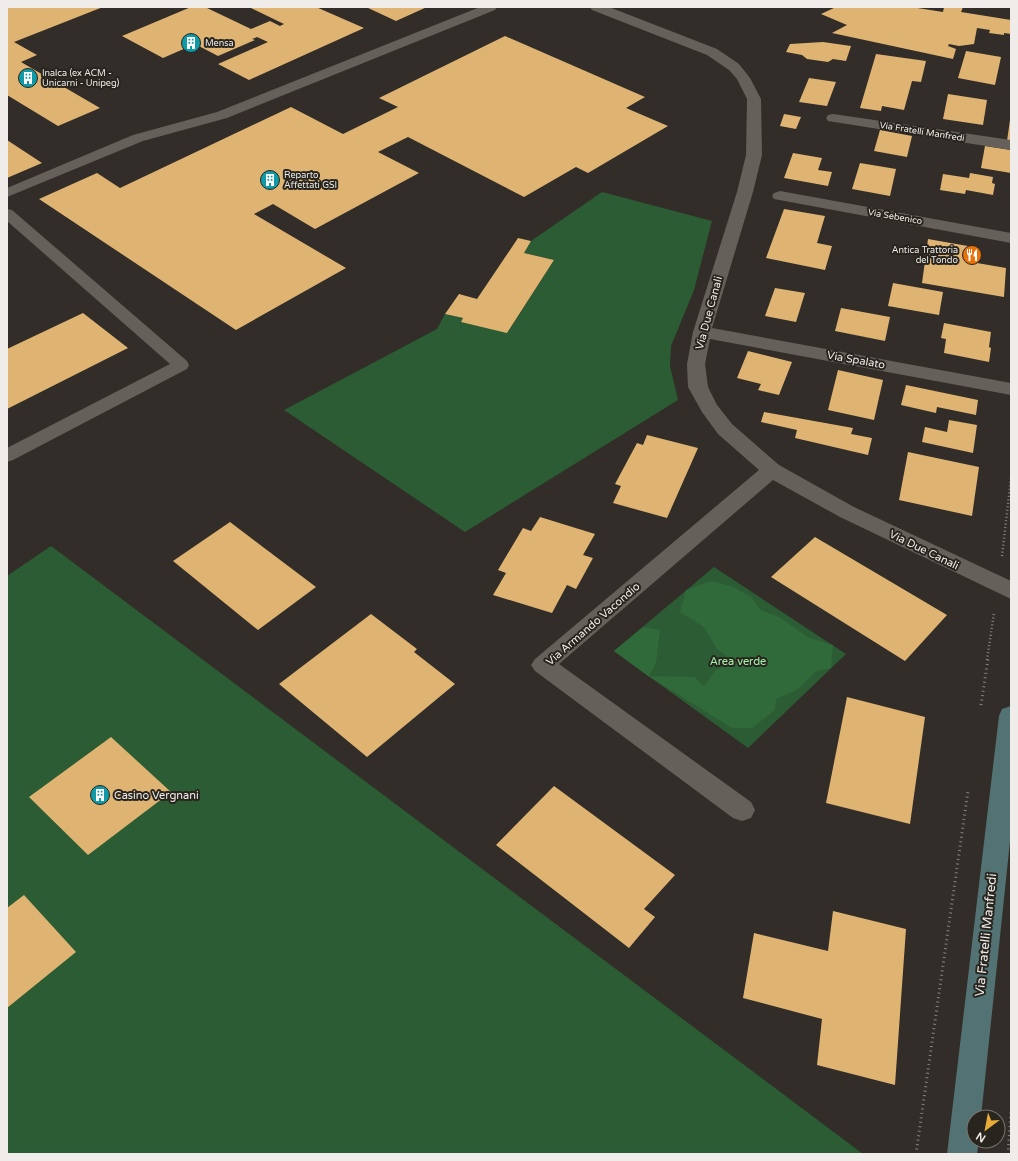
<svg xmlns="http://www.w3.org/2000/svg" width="1018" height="1161" font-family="'Varela Round',sans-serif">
<rect width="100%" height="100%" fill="#322d28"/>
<g fill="#2c5c33">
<path d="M602 192 712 221 694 290 671 346 670 366 678 400 465 532 284 410 437 329 445 314 463 318 461 322 508 332 554 260 524 253 531 241Z"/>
<path d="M51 546 863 1154H7V576Z"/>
<path d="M714 567 846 654 748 748 614 651Z"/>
</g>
<path fill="#316a3a" d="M712 581 733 587 751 597 761 610 781 618 809 638 833 645 831 668 816 671 797 690 776 699 775 710 752 728H732L648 676 614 651 643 627 660 630 656 663 649 676 694 677 704 686 716 670 735 662 717 649 704 627 680 612 686 590Z"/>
<g fill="#dfb472">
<path d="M7 7H103L14 42 37 55 21 62 100 108 58 126 7 95Z"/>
<path d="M191 7H205L251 29 270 21 280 26 284 24 249 7H316L364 28 249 80 218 64 268 42 257 37 252 39 255 40 218 56 195 44 163 58 122 36Z"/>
<path d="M366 7H427L396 21Z"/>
<path d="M836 7H911L943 12 944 7H963L961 12 1011 20V34L1004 33V35L989 33 990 30 977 28 974 44 959 46 949 44 948 46 956 49 953 59 832 33 847 25 821 14Z"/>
<path d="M505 36 645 97 626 108 668 126 588 173 576 167 524 197 408 137 378 152 419 173 315 229 273 204 254 214 346 268 236 330 39 199 97 173 120 188 291 107 343 134 398 107 379 98Z"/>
<path d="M823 42 851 46 846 61 833 59 828 62 807 59 802 55 786 52 790 44Z"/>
<path d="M966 51 1001 57 995 85 958 78Z"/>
<path d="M876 54 926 61 921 82 912 81 904 110 882 106 881 111 860 108Z"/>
<path d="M809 78 836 82 827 106 799 102Z"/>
<path d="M948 94 987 100 983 125 943 119Z"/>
<path d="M784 114 801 117 796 129 780 126Z"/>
<path d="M1010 120H1011V142L1007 141Z"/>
<path d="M880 130 912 136 907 157 874 151Z"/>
<path d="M7 140 42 163 7 178Z"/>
<path d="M985 146 1011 150V173L981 168Z"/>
<path d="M793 153 822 158 818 170 832 172 828 186 784 178Z"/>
<path d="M860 163 896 169 890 196 852 189Z"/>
<path d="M970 173 993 177 992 183 995 184 993 195 966 190 965 194 940 190 943 174 969 178Z"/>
<path d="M784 209 825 216 817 243 832 246 825 270 766 258Z"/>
<path d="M518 238 531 241 524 253 554 260 507 333 461 322 463 318 445 314 459 294 477 299Z"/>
<path d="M928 239 979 248 977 263 1006 268 1004 297 922 283Z"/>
<path d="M893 283 943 292 939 315 888 306Z"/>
<path d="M775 288 805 293 796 322 765 316Z"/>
<path d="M841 308 890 317 885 341 835 331Z"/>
<path d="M83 313 128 348 7 409V349Z"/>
<path d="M944 323 991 332 989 347 991 348 989 362 944 353 946 339 941 338Z"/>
<path d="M748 351 792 362 779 395 758 390 761 384 737 378Z"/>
<path d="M838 370 883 380 874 420 828 410Z"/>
<path d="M906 385 978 400 976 415 937 407 936 413 901 405Z"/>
<path d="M764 412 853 428 851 434 872 438 868 455 795 438 797 430 761 422Z"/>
<path d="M949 420 977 425 973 453 922 442 925 427 947 432Z"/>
<path d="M647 435 698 448 667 518 613 503 621 486 615 484 637 443 643 445Z"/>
<path d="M908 452 979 467 972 516 899 500Z"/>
<path d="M540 517 595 534 583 555 593 558 576 589 567 585 552 613 493 595 506 573 498 570 523 528 531 531Z"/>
<path d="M230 522 316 587 258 630 173 561Z"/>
<path d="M815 537 947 615 905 661 771 577Z"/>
<path d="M371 614 417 649 414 652 455 684 367 757 279 684Z"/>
<path d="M847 697 925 717 910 824 826 803Z"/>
<path d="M111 737 171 792 88 855 29 797Z"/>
<path d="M554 786 675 875 644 909 655 917 629 948 496 845Z"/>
<path d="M24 895 76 952 7 1008V908Z"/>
<path d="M833 911 906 929 895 1085 817 1065 822 1019 743 998 754 933 828 951Z"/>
</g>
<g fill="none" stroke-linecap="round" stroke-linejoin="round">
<g stroke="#87837f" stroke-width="2.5" stroke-dasharray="1 2.5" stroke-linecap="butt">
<path d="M1002 556 1011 478"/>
<path d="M987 660 994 613"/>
</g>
<g stroke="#87837f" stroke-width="3" stroke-dasharray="1 3.5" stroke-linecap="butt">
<path d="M981 705 988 659"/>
<path d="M916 1154 968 791"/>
<path d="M1008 1154 1011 1112"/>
</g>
<g fill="#65605a" fill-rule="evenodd">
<path d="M480 7H497L495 10 227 118 143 141 7 197V188L133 135 217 112Z"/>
<path d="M7 209 12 210 187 361 189 365 187 369 13 460 7 462V448L170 364 7 221Z"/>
</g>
<g fill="#65605a" fill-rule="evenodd">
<path d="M590 7H609L717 49 739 64 750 78 761 99 762 155 753 192 712 328 1011 383V395L710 339 705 364 708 387 717 405 732 424 779 465 854 507 1011 581V599L840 517 773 480 559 664 751 802 755 810 751 818 742 821 733 818 535 671 531 665 535 659 759 470 718 434 702 412 688 387 687 364 693 332 737 192 746 155 747 99 737 79 729 70 707 55 592 10Z"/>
<path d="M833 114 1011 140V150L828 121 826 118 828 115Z"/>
<path d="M780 191 1011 233V243L774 199 772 196 774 193Z"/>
</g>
<path fill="#537273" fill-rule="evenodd" d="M1011 706V832L981 1117H974V1141H979L977 1154H947L999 716 1002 709Z"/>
</g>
<defs>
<symbol id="building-disc" viewBox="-11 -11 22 22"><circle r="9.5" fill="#0f9aa8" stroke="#28241e"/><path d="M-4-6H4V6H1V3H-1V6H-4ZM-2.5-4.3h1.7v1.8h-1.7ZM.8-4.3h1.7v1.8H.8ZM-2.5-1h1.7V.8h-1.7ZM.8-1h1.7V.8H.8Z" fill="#fff"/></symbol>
<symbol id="restaurant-disc" viewBox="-11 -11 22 22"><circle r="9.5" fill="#e8710a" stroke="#28241e"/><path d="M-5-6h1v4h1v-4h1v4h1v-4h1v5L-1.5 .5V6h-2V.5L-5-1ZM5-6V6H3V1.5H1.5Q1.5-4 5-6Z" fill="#fff"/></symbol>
</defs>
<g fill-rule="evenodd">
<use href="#building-disc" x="180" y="32" width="22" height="22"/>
<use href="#building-disc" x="17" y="67" width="22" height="22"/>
<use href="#building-disc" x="259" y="169" width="22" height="22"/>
<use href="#restaurant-disc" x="961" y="244" width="22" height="22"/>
<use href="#building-disc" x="89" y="784" width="22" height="22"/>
</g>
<g text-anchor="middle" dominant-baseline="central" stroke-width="4" stroke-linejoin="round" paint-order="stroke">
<g font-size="9" fill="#efece9" stroke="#28241e" text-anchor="start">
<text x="205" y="43">Mensa</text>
<text x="42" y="73">Inalca (ex ACM -<tspan x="42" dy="10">Unicarni - Unipeg)</tspan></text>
<text x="284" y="175">Reparto<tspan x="284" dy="10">Affettati GSI</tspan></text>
<text x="958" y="250" text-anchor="end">Antica Trattoria<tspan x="958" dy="10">del Tondo</tspan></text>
</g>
<g font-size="9" fill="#efece9" stroke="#28241e">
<text transform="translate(922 132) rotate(9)">Via Fratelli Manfredi</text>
<text transform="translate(895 217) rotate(10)">Via Sebenico</text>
</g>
<g font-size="11" fill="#efece9" stroke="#28241e">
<text transform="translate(709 313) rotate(-75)">Via Due Canali</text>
<text transform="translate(856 360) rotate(10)">Via Spalato</text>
<text transform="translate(924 550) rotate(26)">Via Due Canali</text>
<text transform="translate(593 624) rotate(-41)">Via Armando Vacondio</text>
</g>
<g font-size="11" fill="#a4f5ac" stroke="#28241e">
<text x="738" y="661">Area verde</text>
</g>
<g font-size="11" fill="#efece9" stroke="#28241e" text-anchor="start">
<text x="114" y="795">Casino Vergnani</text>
</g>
<g font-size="13" fill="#efece9" stroke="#28241e">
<text transform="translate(986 935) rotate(-84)">Via Fratelli Manfredi</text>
</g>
</g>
<rect width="1018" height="1161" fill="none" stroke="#efece9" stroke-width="16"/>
<g transform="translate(986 1129) rotate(212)"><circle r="19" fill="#28241e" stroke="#78746f"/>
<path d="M0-3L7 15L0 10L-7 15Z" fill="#e9ab38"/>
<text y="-6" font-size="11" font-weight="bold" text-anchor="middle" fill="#efece9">N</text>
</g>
</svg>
